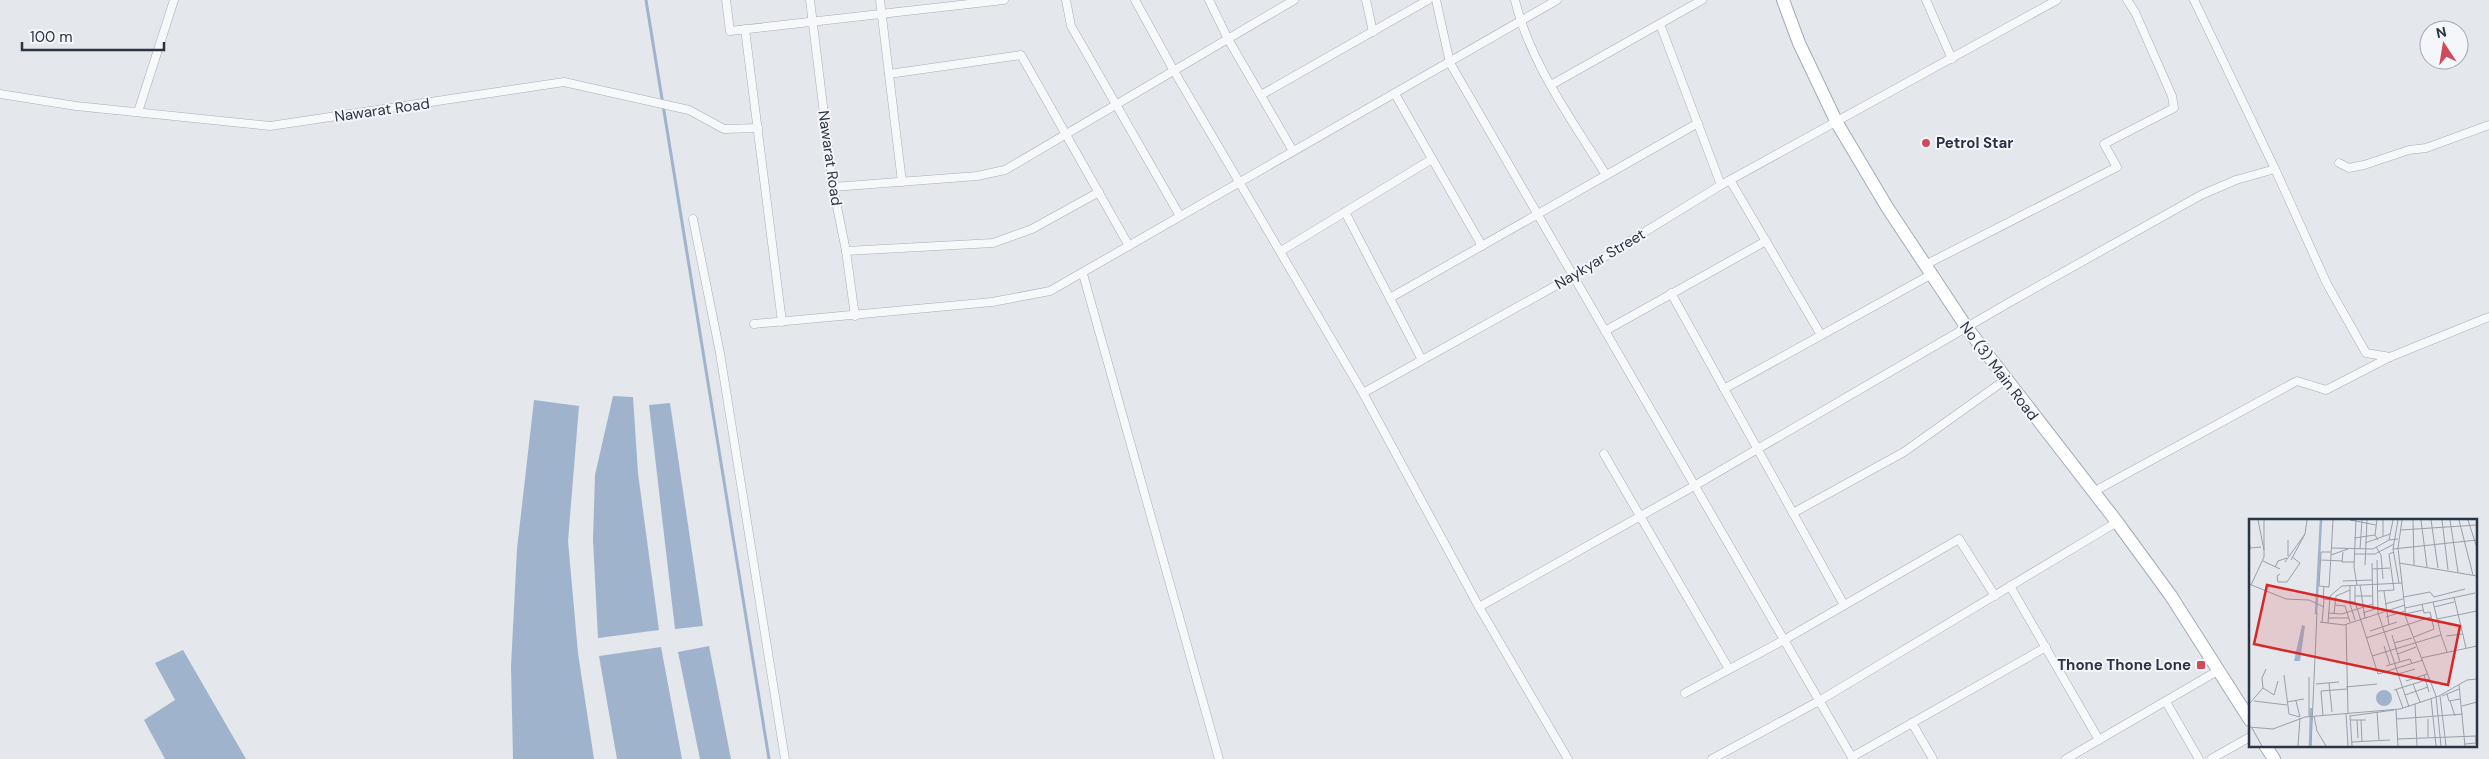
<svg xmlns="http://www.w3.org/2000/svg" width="2489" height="759" font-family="'DM Sans',sans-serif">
<rect width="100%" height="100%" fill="#e4e7ec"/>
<g fill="#9fb4cc">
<path d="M613 396 633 397 638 473 659 630 598 638 593 540 595 475Z"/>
<path d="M534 400 579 406 568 541 578 653 594 759H513L511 666 517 549Z"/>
<path d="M670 403 703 626 675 629 649 405Z"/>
<path d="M709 646 731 759H700L678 652Z"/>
<path d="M661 647 682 759H617L599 656Z"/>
<path d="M183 650 246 759H165L144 720 175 700 155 663Z"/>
</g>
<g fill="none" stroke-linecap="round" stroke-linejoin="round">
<path stroke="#9fb4cc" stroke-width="3" d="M646 0 769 759"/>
<defs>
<g id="minor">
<path d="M726 0 730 31 1004 0"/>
<path d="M810 0 833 187 846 251 855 316"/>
<path d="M880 0 902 182"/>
<path d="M1066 0 1071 26 1180 216"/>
<path d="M1135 0 1174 71 1363 393 1479 607 1568 759"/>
<path d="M1209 0 1228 39 1293 151"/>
<path d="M1366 0 1373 32"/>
<path d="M1436 0 1450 63 1853 759"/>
<path d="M1515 0C1530 63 1572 120 1606 175"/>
<path d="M1926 0 1952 59"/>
<path d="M2194 0 2275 169"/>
<path d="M1660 24 1721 185"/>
<path d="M745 29 782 322"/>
<path d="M889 74 1021 55 1129 246"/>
<path d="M1551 85 1702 0"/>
<path d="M0 94 76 106 270 126 564 82 689 110 724 129 758 128"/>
<path d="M1395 94 1482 246"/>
<path d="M1261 95 1428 0"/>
<path d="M138 112 174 0"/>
<path d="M2339 163 2349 168 2364 165 2409 150 2426 148 2489 125"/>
<path d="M1730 180 1821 335"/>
<path d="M833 187 977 176 1005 170 1294 0"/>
<path d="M1345 212 1422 360"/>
<path d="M693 219 720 353 785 759"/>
<path d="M846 251 993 243 1032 229 1099 192"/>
<path d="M1281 251 1432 159"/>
<path d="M1925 265 2117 167 2104 144 2174 108 2172 96 2135 12 2127 0"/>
<path d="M1083 274 1219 759"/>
<path d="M1671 293 1844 605"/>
<path d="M1390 298 1698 123"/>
<path d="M754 324 992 302 1050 291 1557 0"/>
<path d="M1605 331 1766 241"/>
<path d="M1724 389 1932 274"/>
<path d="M1363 393 1573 276 1721 185 2057 0"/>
<path d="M1604 454 1729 669"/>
<path d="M2093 492 2297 381 2326 390 2390 357 2489 317"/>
<path d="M1793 513 1904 452 2005 380"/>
<path d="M2010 586 2099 740"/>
<path d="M1479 607 1694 486 2010 302 2201 195 2236 180 2275 169 2327 284 2366 353 2390 357"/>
<path d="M1685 693 1784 640 1959 539 1995 596"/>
<path d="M2166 702 2199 759"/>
<path d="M1912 723 1933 759"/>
<path d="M1852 757 2046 647"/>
<path d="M1712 759 1819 701 2117 522"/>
<path d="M2066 759 2219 670"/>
<path d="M2211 759 2250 737"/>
</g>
<g id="primary">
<path d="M1783 0 1799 43 1837 123 1887 207 1967 328 2117 522 2171 596 2250 720"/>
<path d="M2265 745 2274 759"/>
</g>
</defs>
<use href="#minor" stroke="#a9aeb7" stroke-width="9"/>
<use href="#primary" stroke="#a3abb8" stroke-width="14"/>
<use href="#minor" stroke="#f7f8fa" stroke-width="8"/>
<use href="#primary" stroke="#fff" stroke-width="12"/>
</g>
<g fill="#d1495b" stroke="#f4f6f9" stroke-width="2">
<circle cx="1926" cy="143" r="5"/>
<rect x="2196" y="660" width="10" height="10" rx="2.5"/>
</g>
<g text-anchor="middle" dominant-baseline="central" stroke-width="4" stroke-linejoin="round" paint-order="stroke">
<g font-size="15" fill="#2b3445" stroke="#f4f6f9">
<text transform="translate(382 110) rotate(-8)">Nawarat Road</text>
<text transform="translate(830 158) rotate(82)">Nawarat Road</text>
<text transform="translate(1600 259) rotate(-31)">Naykyar Street</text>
<text transform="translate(1999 371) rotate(53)">No (3) Main Road</text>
</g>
<g font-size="15" font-weight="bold" fill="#2b3445" stroke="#f4f6f9" text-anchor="start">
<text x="1936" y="143">Petrol Star</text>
<text x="2191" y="665" text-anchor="end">Thone Thone Lone</text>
</g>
</g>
<g transform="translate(2249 519)">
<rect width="228" height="228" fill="#e4e7ec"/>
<path d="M53 106 56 107 51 142H45ZM127 179a8 8 0 1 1 16 0a8 8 0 1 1-16 0Z" fill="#9fb4cc"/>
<path fill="none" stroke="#9fb4cc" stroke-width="2.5" d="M67 95 72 1M61 227 62 189"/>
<path fill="none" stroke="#9a9fa9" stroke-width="1" d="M9 1 15 31M101 1 127 6M107 1 105 48 108 66M128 1 126 16 129 21M134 1V17M149 1 144 30 150 64M153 1 149 29 157 99 187 177 192 227M164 1 165 46M172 1 178 48M182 1 189 49M193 1 199 51M201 1 209 53M210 1 224 56M219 1 228 29M152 11 228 6M0 17 1 29 12 28M105 19 126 16M140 21 144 1M116 24 141 15M127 28 132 36 134 60M82 29 124 30 140 21 149 20M111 30 113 1M144 30 228 21M82 33H72L70 67 80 68 82 36 84 1M94 33 93 43H105M105 35H126L145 25M82 36 99 30M39 37V21M42 41 56 15M72 41 94 42M128 41 129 94 160 188M14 42 31 50M36 43 56 15 58 1M123 44 124 91M150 44 228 57M116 46 118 1M26 48 29 42 38 39M123 50 141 49M31 55 28 57 29 63H38L51 44 43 38M94 62 123 61M0 65 37 80 60 81 75 88M2 66 15 38V1M101 66V85L106 101M106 66V83L129 155 174 141M111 66 116 99M75 67 74 80 106 83M129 72 145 71 140 35 145 33M135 72 140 106M106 77H124M155 78 181 73 185 78 216 70M205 78 217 129M184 83 192 116M136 85 154 80M86 86 96 87 101 103M185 88 205 83M156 89 226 74M79 94 93 95 124 85M114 94 129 89M85 95 87 77 101 71M156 95 174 91M137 98 156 92M79 99H100M188 100 228 92M71 103 95 106 156 86M73 104 75 80M79 104 81 77 93 67 153 64M97 105 99 194M121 112 148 103M143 116 151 143M197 117 214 115M165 118 185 110 181 93 175 94 173 85M117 119 182 98M145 124 163 119M135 127 141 146M149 135 167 128M123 137 192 116 198 133M172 139 228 127M137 147 161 140 163 145M149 155 166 150M35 156 40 195 51 198M175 156 180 173M157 162 178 155M80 164 83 193M67 165 90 163M164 165 171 183M210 166 216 227M97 168 128 165M14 169 25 176 29 162M147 170 154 189M145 171 180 160M198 175 200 182 211 180M156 176 179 168M191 177 197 227M193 177 210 170M182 179 187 227M5 182 38 186M47 182 51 198M201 182 206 197M38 183 55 180M0 185 14 169 13 159 17 150M166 185 168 227M213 187 228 183M147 191 149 227M128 193 130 221M97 194 99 227M74 196 72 172 98 170M101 196 103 227M60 197V158M65 197 68 212 77 227M101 197 145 191M148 200 214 195M179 200V218M101 201H117M108 201 109 219M112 201 113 222M0 208 24 210 56 198 151 190 190 177 218 161 228 160M3 209 13 227M148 220 228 217M103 223 141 221M216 225 227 224V217M49 227 51 199M62 227 68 94"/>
<path fill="#d62828" fill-opacity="0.15" stroke="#d62828" stroke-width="2.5" d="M18 66 211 107 199 166 5 125Z"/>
<rect width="228" height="228" fill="none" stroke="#2b3445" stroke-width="2.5"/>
</g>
<g transform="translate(2444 45) rotate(348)"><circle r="24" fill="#f4f6f9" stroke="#a4a8b1"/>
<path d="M0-4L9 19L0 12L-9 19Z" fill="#d1495b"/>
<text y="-8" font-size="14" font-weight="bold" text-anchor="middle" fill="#2b3445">N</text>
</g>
<path d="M22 42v8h142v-8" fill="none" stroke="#2b3445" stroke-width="2.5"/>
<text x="30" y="42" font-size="15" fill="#2b3445" stroke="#f4f6f9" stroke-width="4" paint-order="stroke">100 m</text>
</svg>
